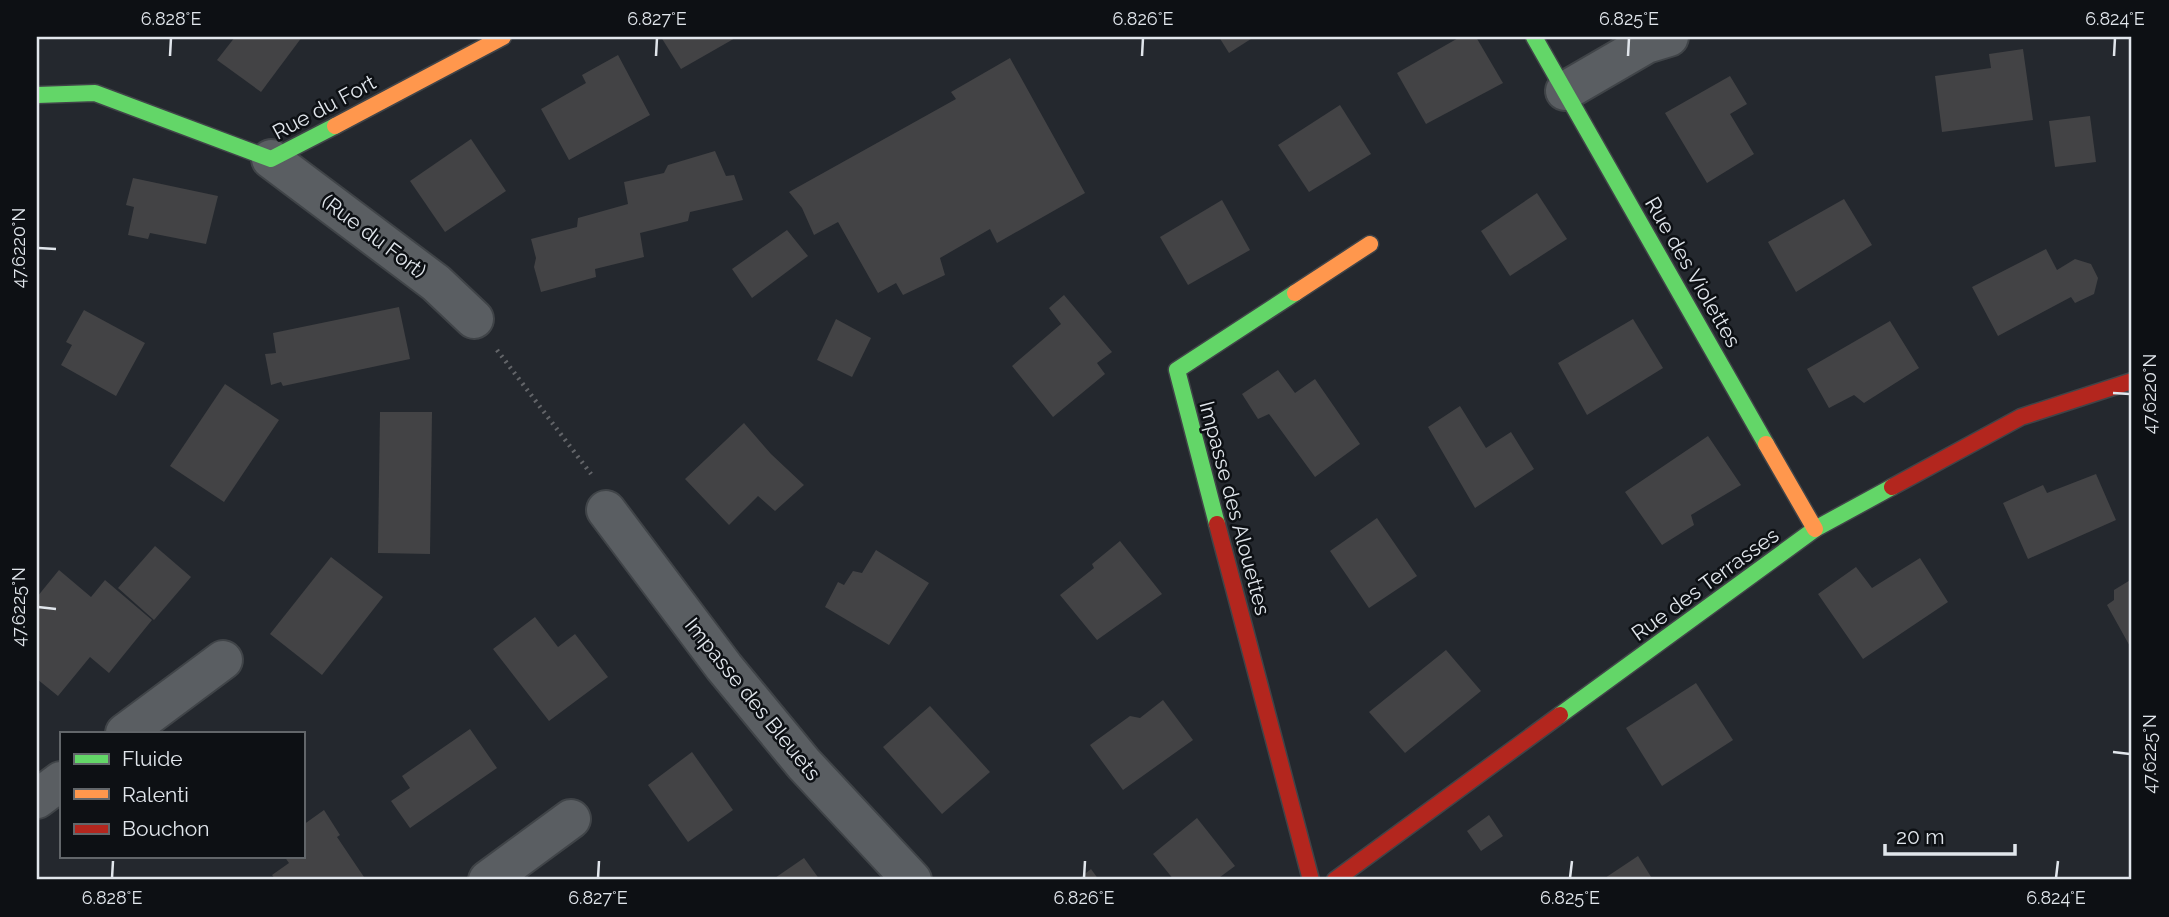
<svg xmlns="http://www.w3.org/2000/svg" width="2169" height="917" font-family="Raleway,sans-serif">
<rect width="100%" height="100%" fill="#24282e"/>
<g fill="#434345">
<path d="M235 37H302L261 92 217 60Z"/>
<path d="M661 37H737L681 69Z"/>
<path d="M1219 37H1254L1229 53Z"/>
<path d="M1460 37H1476L1503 83 1426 124 1397 73Z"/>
<path d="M2023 49 2033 120 1942 132 1935 76 1991 68 1989 54Z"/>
<path d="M618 55 650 115 569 160 541 109 586 83 582 75Z"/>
<path d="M1010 58 1085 193 997 243 990 229 940 258 945 275 903 295 896 283 878 293 838 222 814 235 802 208 789 192 956 99 951 92Z"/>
<path d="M1730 76 1747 104 1730 114 1754 154 1707 183 1665 113Z"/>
<path d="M1340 105 1371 154 1309 192 1278 145Z"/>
<path d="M2090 116 2096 162 2055 167 2049 121Z"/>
<path d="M471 139 506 191 445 232 410 181Z"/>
<path d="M715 151 726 176 734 175 743 200 690 212 688 221 640 233 644 257 595 269 596 277 541 292 534 267 536 258 531 239 577 227 578 218 628 204 624 182 664 173 668 165Z"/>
<path d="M133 178 218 196 206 244 150 233 148 239 128 235 134 207 126 205Z"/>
<path d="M1537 193 1567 239 1510 276 1481 231Z"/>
<path d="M1844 199 1872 245 1796 292 1768 242Z"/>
<path d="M1222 200 1250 250 1188 285 1160 237Z"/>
<path d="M787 230 808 256 752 298 732 269Z"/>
<path d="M2046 249 2057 270 2075 259 2091 264 2098 278 2094 294 2075 303 2071 297 1998 336 1972 287Z"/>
<path d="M1064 295 1112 352 1097 363 1105 374 1053 417 1012 366 1061 324 1049 308Z"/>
<path d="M399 307 410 359 283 386 281 382 271 385 265 354 276 353 273 333Z"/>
<path d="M84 310 145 343 116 396 61 365 72 345 66 342Z"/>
<path d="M836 319 871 338 852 377 817 360Z"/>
<path d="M1633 319 1663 368 1587 415 1558 363Z"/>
<path d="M1890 321 1919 368 1864 403 1854 395 1829 408 1807 369Z"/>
<path d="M1278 370 1295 393 1315 379 1360 444 1315 477 1269 414 1258 419 1242 394Z"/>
<path d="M225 384 279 420 224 502 170 466Z"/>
<path d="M1460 406 1486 448 1511 432 1534 469 1475 508 1428 427Z"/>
<path d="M380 412H432L430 554 378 553Z"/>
<path d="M744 423 771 454 804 485 775 511 758 496 729 525 685 479Z"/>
<path d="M1708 436 1741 485 1691 515 1694 525 1662 545 1625 492Z"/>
<path d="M2096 474 2116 520 2028 559 2003 503 2043 485 2047 493Z"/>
<path d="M1377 518 1417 576 1369 608 1330 551Z"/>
<path d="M1120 541 1162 594 1097 640 1060 595 1094 568 1092 564Z"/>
<path d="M155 546 191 577 154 620 118 588Z"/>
<path d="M876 550 929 583 889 645 825 607 838 582 844 585 853 571 862 573Z"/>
<path d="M331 557 383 597 322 675 270 634Z"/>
<path d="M1920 558 1948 602 1863 659 1818 594 1856 567 1872 588Z"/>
<path d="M59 570 91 597 105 580 152 620 109 673 90 657 58 696 37 679V597Z"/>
<path d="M2132 579V650L2107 605 2114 600V590Z"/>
<path d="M535 617 558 647 575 634 608 677 549 721 493 649Z"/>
<path d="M1446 650 1481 691 1405 753 1369 712Z"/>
<path d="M1696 683 1733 740 1662 786 1626 728Z"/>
<path d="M1163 700 1193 740 1123 790 1090 745 1130 716 1140 718Z"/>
<path d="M930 706 990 772 942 814 883 747Z"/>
<path d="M470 729 497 768 410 828 391 801 410 788 402 776Z"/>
<path d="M692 752 733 810 688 842 648 785Z"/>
<path d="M324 810 340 835 337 837 366 880H276L272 875 289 863 284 856H303V825Z"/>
<path d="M1489 815 1503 836 1481 851 1467 831Z"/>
<path d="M1197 818 1235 866 1216 880H1174L1153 854Z"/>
<path d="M1638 856 1653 880H1602Z"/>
<path d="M804 858 820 880H772Z"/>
<path d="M1091 869 1099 880H1077Z"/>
</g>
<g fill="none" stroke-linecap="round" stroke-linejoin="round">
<defs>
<g id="street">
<path d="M1565 91 1646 44 1669 37"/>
<path d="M271 159 436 283 474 319"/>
<path d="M606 510 724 667 804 764 912 880"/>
<path d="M125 733 223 660"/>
<path d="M37 799 61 781"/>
<path d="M488 880 571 819"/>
</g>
<g id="fast">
<path d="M1534 37 1766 444"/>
<path d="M37 95 95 93 271 159 335 126"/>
<path d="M1217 524 1177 370 1295 293"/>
<path d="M1560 715 1815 529 1892 487"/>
</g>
<g id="slow">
<path d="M335 126 503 37"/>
<path d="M1295 293 1370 244"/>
<path d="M1766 444 1815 529"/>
</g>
<g id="jam">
<path d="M1892 487 2021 417 2132 381"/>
<path d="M1217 524 1311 880"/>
<path d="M1335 880 1560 715"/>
</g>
</defs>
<use href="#street" stroke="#404448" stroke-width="42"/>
<use href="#fast" stroke="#404448" stroke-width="19"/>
<use href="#slow" stroke="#404448" stroke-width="19"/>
<use href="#jam" stroke="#404448" stroke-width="19"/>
<path stroke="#636569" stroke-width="4.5" stroke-dasharray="2 5" stroke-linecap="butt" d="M497 350 591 474"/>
<use href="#street" stroke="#5a5e62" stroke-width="38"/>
<use href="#fast" stroke="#63d668" stroke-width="16"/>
<use href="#slow" stroke="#ff974d" stroke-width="16"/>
<use href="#jam" stroke="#b3261e" stroke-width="16"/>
</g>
<path fill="none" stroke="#e1e6ec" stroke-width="2.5" d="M170 56 171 38M656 56 657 38M1142 56 1143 38M1628 56 1629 38M2114 56 2115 38M38 248 56 249M2113 393 2130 394M38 607 56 609M2113 752 2130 754M112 878 113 861M598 878 599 861M1084 878 1085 861M1570 878 1572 861M2056 878 2058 861"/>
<g text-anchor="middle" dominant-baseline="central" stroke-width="5" stroke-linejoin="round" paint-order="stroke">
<g font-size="21" fill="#e1e6ec" stroke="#0d1014">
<text transform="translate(324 107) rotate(-28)">Rue du Fort</text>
<text transform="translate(374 236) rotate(37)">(Rue du Fort)</text>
<text transform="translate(1693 272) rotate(60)">Rue des Violettes</text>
<text transform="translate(1235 508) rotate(75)">Impasse des Alouettes</text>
<text transform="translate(1705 584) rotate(-36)">Rue des Terrasses</text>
<text transform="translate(753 699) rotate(51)">Impasse des Bleuets</text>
</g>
</g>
<rect width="2169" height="917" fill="none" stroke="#0d1014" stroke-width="77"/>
<rect x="60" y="732" width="245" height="126" fill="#0d1014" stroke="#62666a" stroke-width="2"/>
<rect x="74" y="754" width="35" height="10" fill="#63d668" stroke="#62666a" stroke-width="2"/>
<text x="122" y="766" font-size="21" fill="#e1e6ec">Fluide</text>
<rect x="74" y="789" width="35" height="10" fill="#ff974d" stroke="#62666a" stroke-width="2"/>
<text x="122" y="802" font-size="21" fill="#e1e6ec">Ralenti</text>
<rect x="74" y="824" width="35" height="10" fill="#b3261e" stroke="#62666a" stroke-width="2"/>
<text x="122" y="836" font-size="21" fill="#e1e6ec">Bouchon</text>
<path d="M1885 844v10h130v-10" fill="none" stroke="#e1e6ec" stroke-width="3.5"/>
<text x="1896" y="844" font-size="21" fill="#e1e6ec" stroke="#0d1014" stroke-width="5" paint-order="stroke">20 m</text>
<rect x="38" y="38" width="2092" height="840" fill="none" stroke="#e1e6ec" stroke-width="2.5"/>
<g font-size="18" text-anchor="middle" fill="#e1e6ec">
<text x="171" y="25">6.828°E</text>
<text x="657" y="25">6.827°E</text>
<text x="1143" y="25">6.826°E</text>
<text x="1629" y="25">6.825°E</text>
<text x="2115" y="25">6.824°E</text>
<text transform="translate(19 248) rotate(-90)" y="6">47.6220°N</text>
<text transform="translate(2150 394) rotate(-90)" y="6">47.6220°N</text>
<text transform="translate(19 607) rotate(-90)" y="6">47.6225°N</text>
<text transform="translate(2150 754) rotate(-90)" y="6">47.6225°N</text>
<text x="112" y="904">6.828°E</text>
<text x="598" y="904">6.827°E</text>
<text x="1084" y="904">6.826°E</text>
<text x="1570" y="904">6.825°E</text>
<text x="2056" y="904">6.824°E</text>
</g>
</svg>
